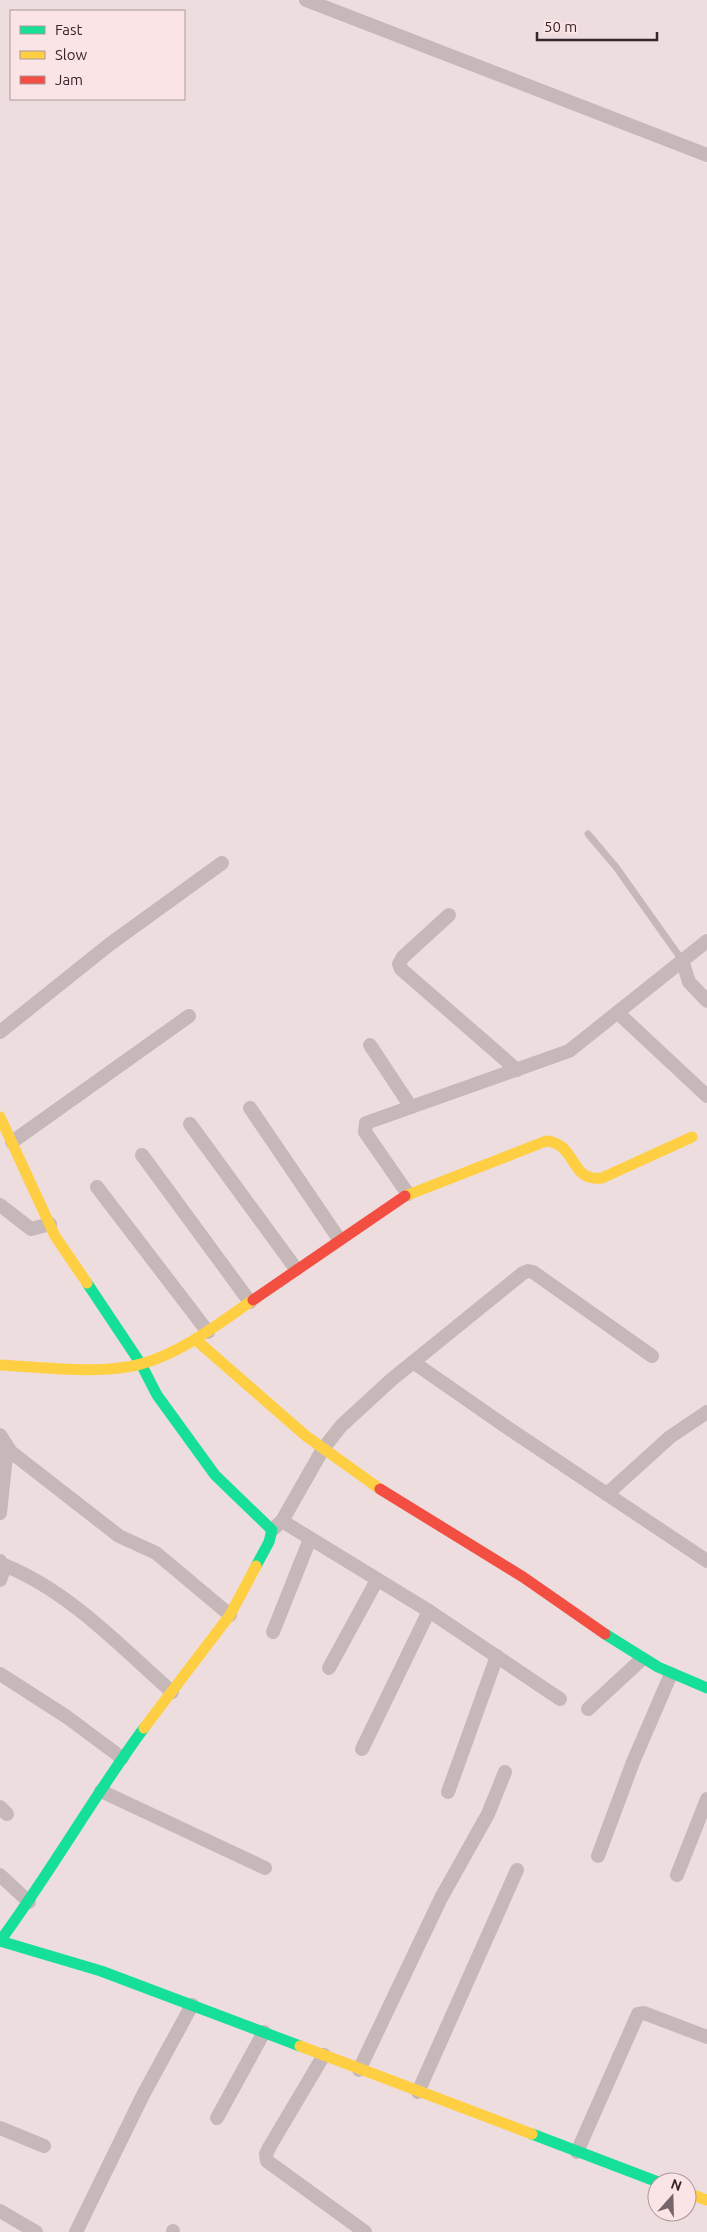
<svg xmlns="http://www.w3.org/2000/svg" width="707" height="2232" font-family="Ubuntu,sans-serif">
<rect width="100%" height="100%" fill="#eedddf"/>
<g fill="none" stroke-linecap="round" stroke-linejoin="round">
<path stroke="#c6b7b9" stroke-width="7" d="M588 834 616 867 682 960"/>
<g stroke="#c6b7b9" stroke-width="14">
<path d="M306 0 707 155"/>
<path d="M449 915 403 957 399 964 401 969 517 1070"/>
<path d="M682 960 689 982 707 1001"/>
<path d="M618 1013 707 1096"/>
<path d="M0 1032 110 944 222 863"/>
<path d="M370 1045 411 1107"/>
<path d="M250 1108 339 1239"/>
<path d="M190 1124 296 1269"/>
<path d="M12 1142 189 1016"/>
<path d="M142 1155 250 1302"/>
<path d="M97 1187 208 1332"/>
<path d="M408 1194 365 1132 366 1123 569 1051 707 941"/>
<path d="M0 1205 31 1229 50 1224"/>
<path d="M413 1362 505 1426 707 1561"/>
<path d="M0 1435 11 1452 119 1536 156 1553 230 1615"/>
<path d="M607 1494 670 1437 707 1412"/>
<path d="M0 1513 7 1447"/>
<path d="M282 1521 429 1611 560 1699"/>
<path d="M272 1530 282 1521 323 1449 341 1426 391 1380 523 1273 528 1271 533 1272 652 1356"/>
<path d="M0 1561 4 1569 0 1580"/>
<path d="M4 1565C69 1591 120 1646 172 1692"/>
<path d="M273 1632 310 1539"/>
<path d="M329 1668 377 1580"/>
<path d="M0 1674 67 1717 122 1758"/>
<path d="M588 1709 642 1659"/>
<path d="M362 1749 429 1611"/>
<path d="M101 1791 265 1868"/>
<path d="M448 1792 497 1656"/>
<path d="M0 1807 7 1814"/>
<path d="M598 1856 633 1762 671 1674"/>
<path d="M0 1875 29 1902"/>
<path d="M677 1875 707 1799"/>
<path d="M324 2055 270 2146 266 2154 267 2161 365 2232"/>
<path d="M359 2070 441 1898 488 1814 505 1772"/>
<path d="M418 2092 517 1870"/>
<path d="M217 2118 264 2032"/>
<path d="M0 2128 44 2146"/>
<path d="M577 2152 638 2014 644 2013 707 2037"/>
<path d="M0 2211 36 2232"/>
<path d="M76 2232 143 2095 192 2005"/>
<path d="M173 2232V2231"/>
</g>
<g stroke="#16e098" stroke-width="11">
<path d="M87 1283 141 1364 157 1395 215 1475 272 1530 269 1542 256 1566"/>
<path d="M605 1634 658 1667 707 1688"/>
<path d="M0 1941C51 1872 93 1797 144 1728"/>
<path d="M0 1941 101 1971 300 2046"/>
<path d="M532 2134 658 2182"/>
</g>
<g stroke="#ffcf43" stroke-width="11">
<path d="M0 1117 55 1236 87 1283"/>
<path d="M405 1196 546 1141C577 1143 569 1182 602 1178L692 1137"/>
<path d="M196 1340 306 1436 380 1489"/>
<path d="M0 1365C41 1367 102 1375 141 1364 183 1352 218 1324 253 1300"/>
<path d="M144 1728 230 1615 256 1566"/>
<path d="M300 2046 532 2134"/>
<path d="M687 2193 707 2200"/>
</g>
<g stroke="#f24e42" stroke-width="11">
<path d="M253 1300 405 1196"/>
<path d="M380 1489 523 1577 605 1634"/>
</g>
</g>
<rect x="10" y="10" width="175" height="90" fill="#fbe4e5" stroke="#ac989a"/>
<rect x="20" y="26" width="25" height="8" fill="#16e098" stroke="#ac989a"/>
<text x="55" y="35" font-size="15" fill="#36252a">Fast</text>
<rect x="20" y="51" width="25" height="8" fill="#ffcf43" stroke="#ac989a"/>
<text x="55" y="60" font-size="15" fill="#36252a">Slow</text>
<rect x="20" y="76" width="25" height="8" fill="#f24e42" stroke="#ac989a"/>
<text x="55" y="85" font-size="15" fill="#36252a">Jam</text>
<g transform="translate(672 2197) rotate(20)"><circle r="24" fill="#fbe4e5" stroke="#ac989a"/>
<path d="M0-4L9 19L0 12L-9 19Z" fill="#766569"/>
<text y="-8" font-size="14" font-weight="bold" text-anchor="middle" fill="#36252a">N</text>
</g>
<path d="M537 32v8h120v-8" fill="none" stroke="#36252a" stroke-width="2.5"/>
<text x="544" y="32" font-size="15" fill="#36252a" stroke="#fbe4e5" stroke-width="4" paint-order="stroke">50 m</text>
</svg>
